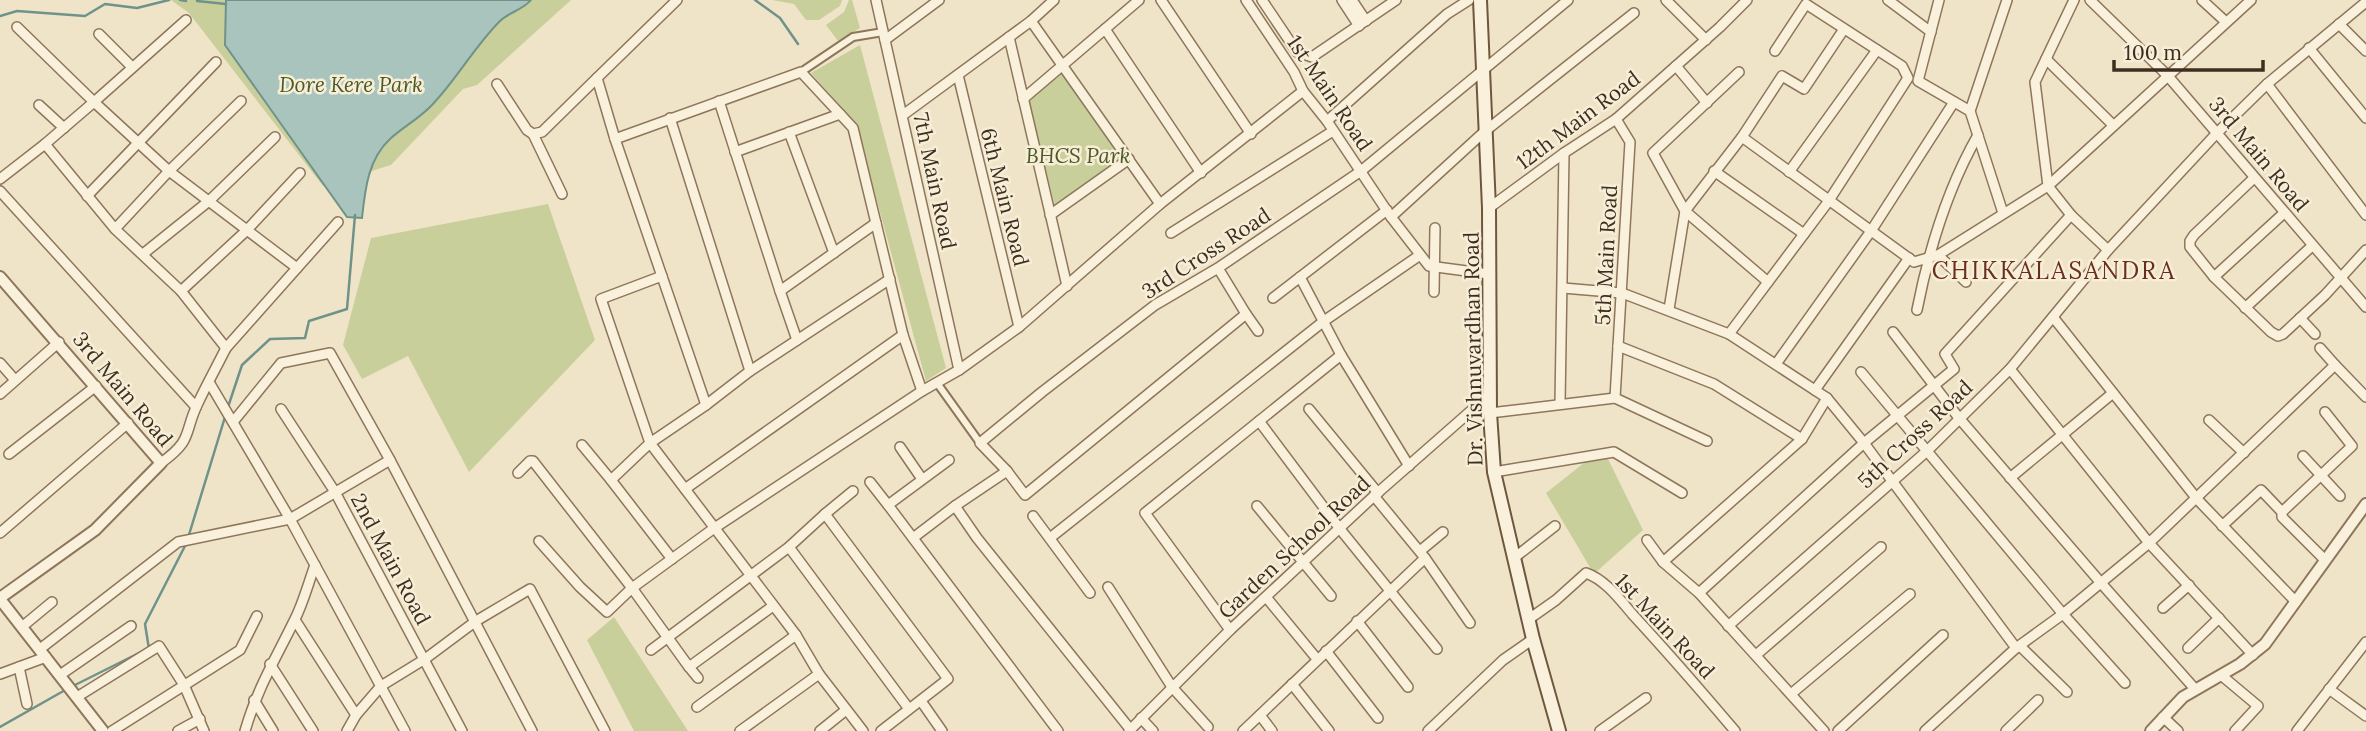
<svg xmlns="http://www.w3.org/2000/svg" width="2366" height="731" font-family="Lora,serif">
<rect width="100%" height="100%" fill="#f0e4c8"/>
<g fill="#c9cf9b">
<path d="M171 0H571L477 85 463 89 391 165 323 186 189 13Z"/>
<path d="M772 0H842L840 6 819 20H806L794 4Z"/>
<path d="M849 0H852L860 28 838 41 826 25 844 12Z"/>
<path d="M860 45 946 368 926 381 856 124 811 73Z"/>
<path d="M1062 71 1126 164 1057 214 1028 100Z"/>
<path d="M548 204 595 340 469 472 408 356 362 379 343 345 371 238Z"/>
<path d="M1589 459H1608L1643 530 1594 574 1546 493Z"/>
<path d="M614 617 688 731H634L587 640Z"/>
</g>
<path fill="#a9c4bc" stroke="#6f938a" stroke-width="2" d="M226 0H531C523 10 509 12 500 21 474 47 457 79 432 105 420 118 403 127 390 139 368 159 365 190 362 218L347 217 225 45Z"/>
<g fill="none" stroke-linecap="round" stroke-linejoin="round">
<g stroke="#6f938a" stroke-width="2.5">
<path d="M180 0 186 1"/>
<path d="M755 0 780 18 798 44"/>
<path d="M197 1 226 4"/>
<path d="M0 16 17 11 85 16 105 4 137 8 169 0"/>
<path d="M228 407 242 365 270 339 305 338 309 321 347 309 355 215"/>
<path d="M188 538 225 417"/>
<path d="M149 649 145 624 186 544"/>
<path d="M73 686 139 653"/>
<path d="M0 727 67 689"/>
</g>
<defs>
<g id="pedestrian">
<path d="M801 72 853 37 883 32"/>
<path d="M937 383 980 443"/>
</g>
<g id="minor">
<path d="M876 0 959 370"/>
<path d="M1161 0 1251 134"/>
<path d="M1246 0 1294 72 1303 91 1327 121 1391 217 1429 266 1489 274"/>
<path d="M1262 0 1297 52 1312 57 1396 0"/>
<path d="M1342 0 1359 26"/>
<path d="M1352 0 1366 21"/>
<path d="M1666 0 1706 40"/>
<path d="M1888 0 1931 32"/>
<path d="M1939 0 1918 81 1970 111 2003 213"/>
<path d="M2074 0 2035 82 2048 186 2071 215 2108 250"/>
<path d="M2090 0 2167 75 2366 307"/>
<path d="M2202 0 2226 22"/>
<path d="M186 20 94 102 169 171 241 101"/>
<path d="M1031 21 1160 204"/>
<path d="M2339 24 2366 51"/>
<path d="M17 27 94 102 45 144"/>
<path d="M1105 29 1201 173"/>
<path d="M99 34 132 67"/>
<path d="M1009 37 1067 286"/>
<path d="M885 40 939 0"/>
<path d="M2309 48 2366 118"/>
<path d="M2046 59 2113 125"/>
<path d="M1676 66 1707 103"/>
<path d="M1739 72 1653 153 1685 211 1768 282"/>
<path d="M958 75 1019 327"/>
<path d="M497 84 527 130 533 134 542 132 597 78"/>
<path d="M2267 84 2366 215"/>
<path d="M1023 99 1139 0"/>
<path d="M719 101 780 291 876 223"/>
<path d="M39 105 64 128"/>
<path d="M1970 111 2007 0"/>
<path d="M903 115 1031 21 1054 0"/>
<path d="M670 118 750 371"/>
<path d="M1327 121 1447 14 1469 0"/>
<path d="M789 132 834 253"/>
<path d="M533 134 562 194"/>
<path d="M1742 137 1914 262 1938 255 2048 186 2251 0"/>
<path d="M615 139 597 78 677 0"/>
<path d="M735 152 840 114"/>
<path d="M1714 171 1804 234"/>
<path d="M1789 172 1877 50"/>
<path d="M2254 178 2194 235 2190 241V247L2214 277 2271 332 2278 336 2283 334 2325 295 2366 250"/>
<path d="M0 179 45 144 115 229 181 291 226 348 297 268 169 171 115 229"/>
<path d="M0 191 196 407"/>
<path d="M87 196 216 62"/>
<path d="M1489 208 1564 153 1616 119 1720 27 1747 0"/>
<path d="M1050 215 1129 159"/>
<path d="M1391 217 1484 132 1634 13"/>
<path d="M1171 233 1333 131"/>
<path d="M143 254 209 201 275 137"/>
<path d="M1938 255 1966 282"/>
<path d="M297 268 338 222"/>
<path d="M1218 268 1246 314 1025 495 1007 471 980 443 1042 392 1155 305 1218 268 1361 171 1568 0"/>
<path d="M662 276 601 299 650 443 611 480 672 559"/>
<path d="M1300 277 1341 355 1409 466"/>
<path d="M2214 277 2284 213"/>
<path d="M1563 288 1622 293 1729 334 1827 398 1864 443 2016 648 2063 614 2149 543 2335 365 2366 397"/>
<path d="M181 291 246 231 300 173"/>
<path d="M780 291 797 340"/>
<path d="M1434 292 1435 228"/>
<path d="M1273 298 1387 210"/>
<path d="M2245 308 2312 246"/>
<path d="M1669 309 1685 211 1742 137 1782 76 1804 89 1844 29"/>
<path d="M1917 310C1929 249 1947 189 1978 135"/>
<path d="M1246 314 1258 331"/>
<path d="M2053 317 2197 499 2296 602"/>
<path d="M2300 318 2315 334"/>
<path d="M1893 332 1959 418 2101 583 2195 689"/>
<path d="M1729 334 1828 202 1908 78 1902 66 1806 4 1775 51"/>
<path d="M1618 346 1714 384 1802 439"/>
<path d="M2320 348 2335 365"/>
<path d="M0 363 15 380"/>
<path d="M1776 364 1871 231 1954 102"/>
<path d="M2010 369 2149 543 2253 655"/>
<path d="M1861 372 2063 614 2125 683"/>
<path d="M209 382 290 519 405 731"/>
<path d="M1815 390 1909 258"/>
<path d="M0 394 59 342"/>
<path d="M1615 398 1630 142 1616 119"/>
<path d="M1560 404 1564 153"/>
<path d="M706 405 750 371 890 279"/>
<path d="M281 409 335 492 462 731"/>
<path d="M1309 409 1378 493"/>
<path d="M1490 413 1615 398 1707 441"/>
<path d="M2209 420 2244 453"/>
<path d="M1259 421 1340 529 1437 649"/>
<path d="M233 422 281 363 330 353 390 460 532 731"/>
<path d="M582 445 611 480"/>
<path d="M900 447 922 479"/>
<path d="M9 454 96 386"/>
<path d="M2303 456 2340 496"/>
<path d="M949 460 888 505 1058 731"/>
<path d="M161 463C194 439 183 434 198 403 207 384 217 366 226 348"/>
<path d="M1007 471 955 506 977 538 1130 729"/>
<path d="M1494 472 1614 452 1682 493"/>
<path d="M518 473 530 461H533L632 588 689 667 773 606"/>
<path d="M2010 478 2113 393"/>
<path d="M870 482 888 505"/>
<path d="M685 489 903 335"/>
<path d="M1374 496 1425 558 1470 623"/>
<path d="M1257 506 1331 596"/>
<path d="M2282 512 2352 446 2325 412"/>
<path d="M825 514 853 491"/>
<path d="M1033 516 1090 593"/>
<path d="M2222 526 2261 490 2282 512V517L2325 560"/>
<path d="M0 533 128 423"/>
<path d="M913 538 955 506"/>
<path d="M1050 538 1324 321 1420 255"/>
<path d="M1647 540 1663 562"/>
<path d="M539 541 580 587 607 612 632 588 713 529 922 391 959 370 1019 327 1160 204 1303 91"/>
<path d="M789 547 909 709"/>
<path d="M1420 551 1443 532"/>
<path d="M1514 558 1555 526"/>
<path d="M1108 587 1172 687 1208 727"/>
<path d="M1699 593 1864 443 1954 369 1945 354 2071 215"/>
<path d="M1266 597 1317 659"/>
<path d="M2163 608 2189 585"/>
<path d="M1529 619 1556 600 1586 573C1606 580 1621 601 1634 616 1669 654 1702 692 1735 731"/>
<path d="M295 620 356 715"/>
<path d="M1357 621 1408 687"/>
<path d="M23 626 52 602"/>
<path d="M1728 626 1927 451 2010 369 2108 250 2216 134 2267 84 2366 2"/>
<path d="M1230 630 1145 513 1341 355"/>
<path d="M2020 646 2067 692"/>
<path d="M2188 648 2219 618"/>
<path d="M40 649 178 542 290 519 390 460"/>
<path d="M651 650 789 547 825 514 948 679 881 731"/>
<path d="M1326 651 1378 718"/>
<path d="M1756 655 1881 547"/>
<path d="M270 664 313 731"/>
<path d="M19 667 27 704"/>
<path d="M689 667 698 678"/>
<path d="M0 674 46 657"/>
<path d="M60 675 131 626"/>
<path d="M2221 675 2258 706 2235 731"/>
<path d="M1292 684 1329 731"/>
<path d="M2329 689 2366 716"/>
<path d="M1791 694 1910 594"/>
<path d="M77 697 159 646 184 685 204 731"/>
<path d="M254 700 273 731"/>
<path d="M921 701 942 731"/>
<path d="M697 707 796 635"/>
<path d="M1260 715 1272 731"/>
<path d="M2163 717 2178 731"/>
<path d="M1141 718 1153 731"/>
<path d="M112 731 240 650 257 616"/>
<path d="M178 731 200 719"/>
<path d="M245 731C257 689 275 660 294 621 303 604 308 584 315 565"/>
<path d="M347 731 356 715 381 686 425 659 476 621 530 589 605 731"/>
<path d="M740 731 819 674"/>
<path d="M820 731 846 710"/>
<path d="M863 731 819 674 796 635 650 443 706 405 615 139 801 72 853 128 903 335 922 391"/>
<path d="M1129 731 1230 630 1374 496 1489 395"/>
<path d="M1243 731 1425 558"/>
<path d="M1428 731 1503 660 1533 639"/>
<path d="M1600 731 1646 698"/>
<path d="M1824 731 1699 593 1663 562 1802 439 1827 398"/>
<path d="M1838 731 1943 635"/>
<path d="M1925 731 2016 648"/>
<path d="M2006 731 2038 700"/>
<path d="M2297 731 2366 642"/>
</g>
<g id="tertiary">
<path d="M0 277 161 463 95 530 0 598"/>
<path d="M0 599 103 731"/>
<path d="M2151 731 2183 697 2240 664 2265 644 2366 504"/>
</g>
<path id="secondary" d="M1480 0 1489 208 1490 413 1494 472 1533 639 1559 731"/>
</defs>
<use href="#pedestrian" stroke="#8d765c" stroke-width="10"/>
<use href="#minor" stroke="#8d765c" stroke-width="12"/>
<use href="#tertiary" stroke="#8d765c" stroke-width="14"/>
<use href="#secondary" stroke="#6f573f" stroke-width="16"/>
<use href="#pedestrian" stroke="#faf1dc" stroke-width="6"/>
<use href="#minor" stroke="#faf1dc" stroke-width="9"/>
<use href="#tertiary" stroke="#faf1dc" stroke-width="10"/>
<use href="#secondary" stroke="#faf1dc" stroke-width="12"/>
</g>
<g text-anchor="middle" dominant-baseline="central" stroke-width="5" stroke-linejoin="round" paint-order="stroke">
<g font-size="21" font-style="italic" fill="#4d5a26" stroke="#f7eed8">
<text x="351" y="84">Dore Kere Park</text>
<text x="1078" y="155">BHCS Park</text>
</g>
<g font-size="21" fill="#3d2e20" stroke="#f7eed8">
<text transform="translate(1330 93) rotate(56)">1st Main Road</text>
<text transform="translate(1578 120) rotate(-37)">12th Main Road</text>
<text transform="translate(2259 154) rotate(50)">3rd Main Road</text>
<text transform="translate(935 181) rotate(78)">7th Main Road</text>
<text transform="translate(1005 197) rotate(76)">6th Main Road</text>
<text transform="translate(1206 253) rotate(-33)">3rd Cross Road</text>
<text transform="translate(1606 255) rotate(-87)">5th Main Road</text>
<text transform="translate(1473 349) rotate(-91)">Dr. Vishnuvardhan Road</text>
<text transform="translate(123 389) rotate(50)">3rd Main Road</text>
<text transform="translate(1915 434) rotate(-43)">5th Cross Road</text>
<text transform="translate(1294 547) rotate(-43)">Garden School Road</text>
<text transform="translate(391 559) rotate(62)">2nd Main Road</text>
<text transform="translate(1665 626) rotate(47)">1st Main Road</text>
</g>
<g font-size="24" letter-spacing="2" fill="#6b2e1e" stroke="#f7eed8">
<text x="2054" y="270">CHIKKALASANDRA</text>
</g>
</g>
<path d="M2114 60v10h149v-10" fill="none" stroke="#3d2e20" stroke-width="3.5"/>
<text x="2124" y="60" font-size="21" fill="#3d2e20" stroke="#f7eed8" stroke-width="5" paint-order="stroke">100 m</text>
</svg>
